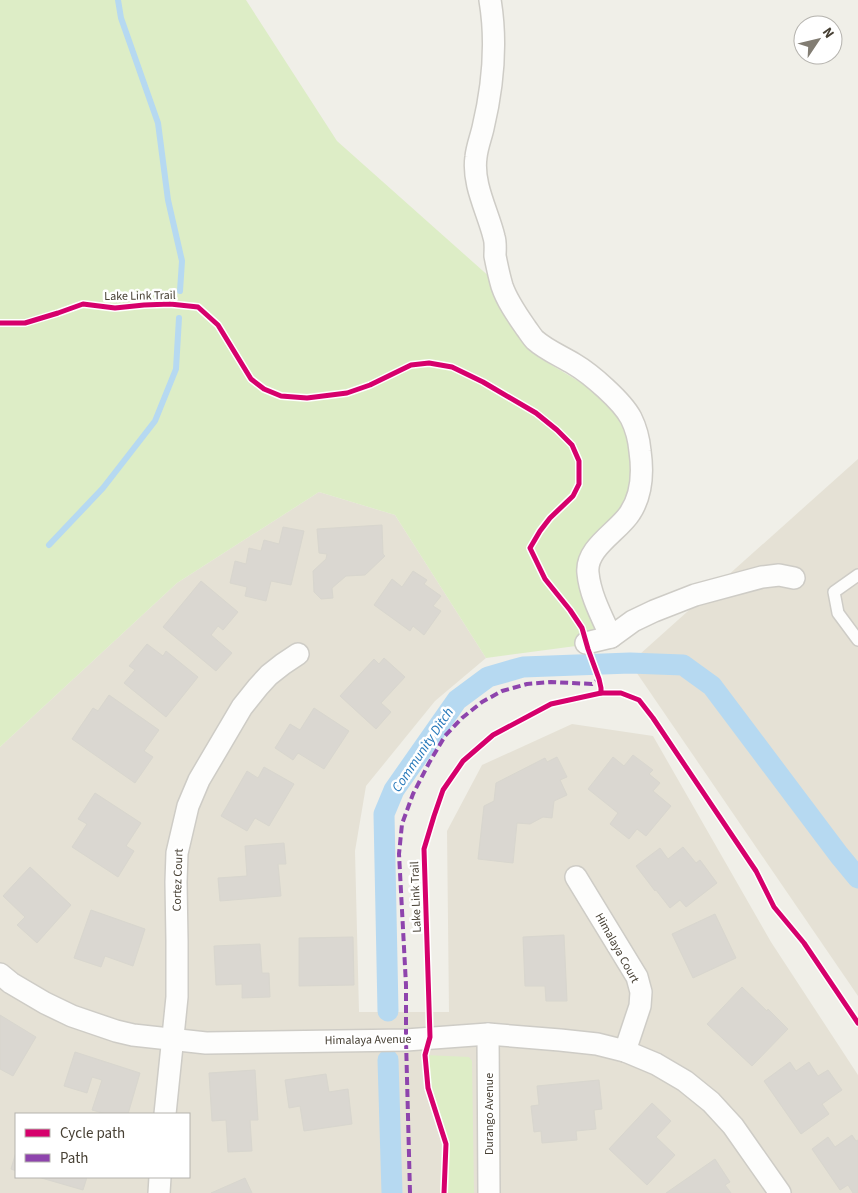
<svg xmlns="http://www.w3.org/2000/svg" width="858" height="1193" font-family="'Source Sans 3',sans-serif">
<rect width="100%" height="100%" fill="#f0efe8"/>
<g fill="#e5e1d5" fill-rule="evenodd">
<path d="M858 459V996L630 663Z"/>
<path d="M319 492 395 515 486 658 435 701 366 786 355 851 359 1012H449L447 831 482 765 572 724 653 736 771 942 858 1075V1193H0V747L177 583ZM16 1114H189V1177H16Z"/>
</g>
<g fill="#ddedc6">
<path d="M0 0H246L337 141 501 287 538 357 600 394 619 417 631 436 635 489 613 519 583 550 577 563 581 585 588 613 610 638 576 646 486 658 395 515 319 492 177 583 0 747Z"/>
<path d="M425 1055 469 1057 472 1061 474 1193H445L448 1163 446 1151 441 1120 428 1082Z"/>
</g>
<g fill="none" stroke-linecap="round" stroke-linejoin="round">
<g stroke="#b6d9f1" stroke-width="6">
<path d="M118 0 121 18 158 123 168 200 182 261 180 291"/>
<path d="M49 545 103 488 155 421 176 369 179 318"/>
</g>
<g stroke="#b6d9f1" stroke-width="21">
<path d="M388 1011 384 814 394 790 457 700 488 677 523 667 630 663 683 665 712 686 839 855 858 878"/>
<path d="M388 1060 392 1193"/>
</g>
</g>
<g fill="#dad7d1" stroke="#d8d6ce">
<path d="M382 525 383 554 385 556 365 575 346 576 332 588 333 598 321 599 314 592 313 571 326 559 327 554 319 553 317 529Z"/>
<path d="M283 527 304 531 291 585 271 581 266 601 245 596 247 587 230 583 235 561 246 564 249 548 261 551 264 540 279 544Z"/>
<path d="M413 571 427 580 424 584 441 596 433 606 441 611 424 635 413 626 410 631 374 605 392 579 402 587Z"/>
<path d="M201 581 238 612 223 630 218 626 211 635 232 653 216 671 163 627Z"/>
<path d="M147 644 163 656 166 651 198 677 166 717 124 683 135 670 129 666Z"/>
<path d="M384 658 405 677 381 703 391 712 376 729 340 696 374 659 379 664Z"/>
<path d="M109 695 159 730 144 751 153 757 135 783 72 739 93 708 98 711Z"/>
<path d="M314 708 349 731 324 769 298 753 293 760 275 748 290 724 300 730Z"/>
<path d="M633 755 653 770 649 774 660 783 653 791 671 806 646 836 637 829 629 839 610 824 618 813 588 789 613 757 624 766Z"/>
<path d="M557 757 567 777 560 780 567 795 554 801 552 818 543 817 530 824 517 823 513 863 478 859 484 806 494 801 496 783 545 758 547 762Z"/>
<path d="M264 767 294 784 269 826 255 818 247 831 221 816 247 771 258 778Z"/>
<path d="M95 793 141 823 126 846 134 851 118 877 72 847 87 824 78 819Z"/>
<path d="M284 843 286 864H278L281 896 220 901 218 878 247 876 245 846Z"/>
<path d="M683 847 696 863 700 860 717 883 686 907 680 900 670 908 656 890 655 891 636 866 660 848 668 859Z"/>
<path d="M30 867 71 905 37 943 17 925 25 917 3 896Z"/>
<path d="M91 910 145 929 133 966 105 956 101 967 74 958Z"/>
<path d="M715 914 736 958 693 978 672 934Z"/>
<path d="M564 935 567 1001H546L545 986H525L523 937Z"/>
<path d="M353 937 354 985 299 986V938Z"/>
<path d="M260 944 262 973H269L270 997 242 998V984L216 985 214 946Z"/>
<path d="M742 987 767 1011 768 1009 788 1029 752 1066 707 1024Z"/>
<path d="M0 1015 36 1037 13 1076 0 1069Z"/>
<path d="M75 1052 140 1073 128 1114H106L92 1110 102 1080 92 1077 87 1093 64 1086Z"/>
<path d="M790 1062 796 1071 809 1062 818 1076 828 1070 842 1090 822 1104 829 1114 801 1134 764 1081Z"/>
<path d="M255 1070 258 1120H250L252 1151 228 1152 226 1120 212 1121 209 1073Z"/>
<path d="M326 1074 329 1092 348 1089 352 1124 304 1131 300 1106 289 1108 285 1080Z"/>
<path d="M599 1080 602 1109 594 1110 596 1129 576 1131 577 1140 542 1143 541 1131 534 1132 531 1106 539 1105 537 1086Z"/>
<path d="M652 1103 671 1121 656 1137 675 1155 647 1185 609 1149Z"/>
<path d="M852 1135 856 1141 858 1140V1193H853L848 1185 840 1190 812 1149 828 1137 835 1147Z"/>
<path d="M16 1152V1171L11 1169Z"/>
<path d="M715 1159 730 1182 725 1185 731 1193H666Z"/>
<path d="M38 1177H87L83 1190Z"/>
<path d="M245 1178 252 1193H211Z"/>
</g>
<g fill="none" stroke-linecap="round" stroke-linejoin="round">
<defs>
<path id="lane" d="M858 575 834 592 838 613 858 640"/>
<g id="street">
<path d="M490 0C497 42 493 86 483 128 481 137 477 147 476 157 472 184 488 212 494 237 496 243 495 250 495 256 497 266 499 276 502 286 507 301 517 315 526 328 529 332 532 337 535 340 546 350 561 356 574 364 591 374 622 401 631 418 636 428 639 440 640 451 643 472 642 495 630 513 619 531 585 548 588 573 590 595 602 617 611 637"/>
<path d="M586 643 611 637 633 621 654 611 695 595 762 577 779 575 794 578"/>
<path d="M576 877 637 977 641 992 640 1006 625 1051"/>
<path d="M0 974 11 983 45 1003 72 1016 116 1031 133 1035 206 1043 406 1040 488 1034 560 1040 597 1044 625 1051 656 1064 685 1081 711 1102 733 1126 780 1193"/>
<path d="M488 1034 489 1193"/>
<path d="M165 1114 177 997V941L176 882 177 853 188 806 199 780 242 707 258 687 269 675 283 664 298 654"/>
<path d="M159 1193 160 1177"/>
</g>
</defs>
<use href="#lane" stroke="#ceccc6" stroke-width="14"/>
<use href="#street" stroke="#ceccc6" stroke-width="24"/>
<use href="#lane" stroke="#fdfdfc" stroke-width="11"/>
<use href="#street" stroke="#fdfdfc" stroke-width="21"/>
<path stroke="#8e44ad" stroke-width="4" stroke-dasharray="8 4" stroke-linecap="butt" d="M410 1193 406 1040V985L399 854 402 824 413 794 429 763 445 736 462 718 482 702 502 691 527 684 551 682 592 684 599 679"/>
<defs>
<g id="cycleway">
<path d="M0 323H25L58 313 83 304 115 308 144 305 170 304 198 307 218 325 251 379 264 389 281 396 307 398 347 393 370 385 411 365 429 363 452 367 483 382 536 413 557 430 572 445 579 461V484L573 496 550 518 540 531 530 548 545 579 570 610 582 628 588 649 599 679 601 688V693"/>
<path d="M444 1193 446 1144 428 1088 425 1055 430 1037 424 849 434 816 443 790 463 761 493 735 551 704 601 693H621L639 700 653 718 756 871 774 907 804 943 858 1023"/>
</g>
</defs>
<use href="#cycleway" stroke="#fff" stroke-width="8"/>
<use href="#cycleway" stroke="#d6006c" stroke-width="5"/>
</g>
<g text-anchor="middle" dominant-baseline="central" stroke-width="5" stroke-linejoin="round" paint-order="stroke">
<g font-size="12" fill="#474034" stroke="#fff">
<text transform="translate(140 296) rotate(-1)">Lake Link Trail</text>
<text transform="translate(178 880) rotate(-88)">Cortez Court</text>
<text transform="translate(416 897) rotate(-92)">Lake Link Trail</text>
<text transform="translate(617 948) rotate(61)">Himalaya Court</text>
<text transform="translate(368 1040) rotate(-1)">Himalaya Avenue</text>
<text transform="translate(489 1114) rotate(-90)">Durango Avenue</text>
</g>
<g font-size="14" font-style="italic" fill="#2678ba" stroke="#fff">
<text transform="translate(423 750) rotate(-56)">Community Ditch</text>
</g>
</g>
<rect x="15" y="1113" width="175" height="65" fill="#ffffff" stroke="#b5b3ae"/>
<rect x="25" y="1129" width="25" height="8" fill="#d6006c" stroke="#b5b3ae"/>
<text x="60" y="1138" font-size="15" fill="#474034">Cycle path</text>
<rect x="25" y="1154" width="25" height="8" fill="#8e44ad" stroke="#b5b3ae"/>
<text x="60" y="1163" font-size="15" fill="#474034">Path</text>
<g transform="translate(818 40) rotate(55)"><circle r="24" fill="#ffffff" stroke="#b5b3ae"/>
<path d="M0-4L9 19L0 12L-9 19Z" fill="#827d73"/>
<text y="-8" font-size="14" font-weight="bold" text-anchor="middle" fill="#474034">N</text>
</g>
</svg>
